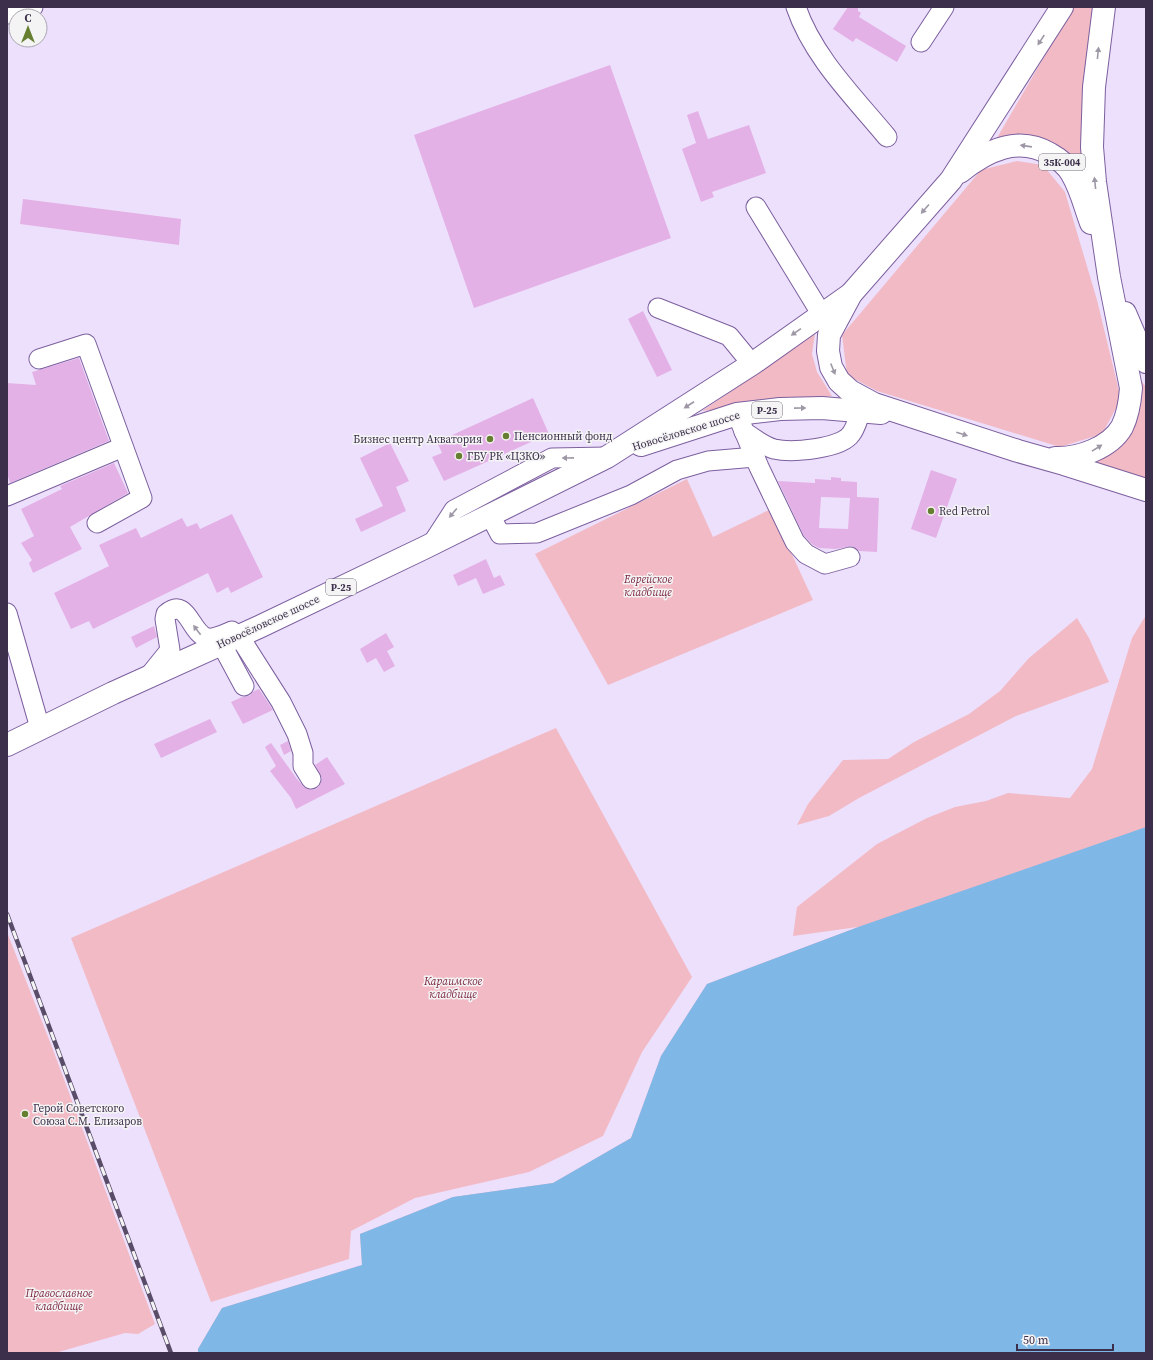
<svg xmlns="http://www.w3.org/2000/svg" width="1153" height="1360" font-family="'Source Serif 4',serif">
<rect width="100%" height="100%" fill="#ede0fd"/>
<g fill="#f2bac5">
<path d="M1073 7H1096L1081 175 994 143Z"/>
<path d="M1017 161 1043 165 1065 192 1097 300 1121 399 1102 434 1060 447 877 391 847 375 842 335 981 170Z"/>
<path d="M815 334 812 354 817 372 832 396 702 411Z"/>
<path d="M1137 375 1146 387V485L1082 465 1122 441Z"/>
<path d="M687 479 713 537 771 509 813 600 608 685 535 554Z"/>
<path d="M1146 615V886L1129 913 198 1353V1349L222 1308 362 1265 360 1234 453 1197 553 1183 631 1138 661 1056 707 984 858 927 793 936 797 907 877 844 927 818 955 807 986 801 1008 793 1070 798 1092 769 1132 638Z"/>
<path d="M1077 618 1089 638 1109 682 1016 716 859 798 829 816 797 825 808 804 843 760 888 759 914 742 969 714 1000 691 1029 658Z"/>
<path d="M556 728 692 977 642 1052 603 1136 529 1172 415 1198 351 1231 349 1259 211 1302 71 938Z"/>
<path d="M7 932 52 1047 155 1324 138 1334 125 1333 55 1353H7Z"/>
</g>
<path fill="#7fb7e7" d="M1146 827V1353H198V1349L222 1308 362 1265 360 1234 453 1197 553 1183 631 1138 661 1056 707 984 861 926Z"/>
<g fill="#e4b1e6" fill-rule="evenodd">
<path d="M848 7H858V11L861 13 859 17 906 46 897 62 856 38 853 42 833 29Z"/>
<path d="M610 65 671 238 474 308 414 135Z"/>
<path d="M698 111 708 139 749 125 766 173 712 192 714 197 701 202 682 149 696 143 687 115Z"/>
<path d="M23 199 181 219 179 245 20 224Z"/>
<path d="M643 311 672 370 657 377 628 319Z"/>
<path d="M79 358 109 441 10 483 7 473V383L36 385 32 372Z"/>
<path d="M533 398 549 434 444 481 432 457 442 453 437 442Z"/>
<path d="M390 443 409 481 396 487 406 511 361 532 355 519 383 506 360 458Z"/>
<path d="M114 463 128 493 70 527 82 549 33 573 29 563 32 560 21 543 34 536 21 509 62 489 60 486Z"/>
<path d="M931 470 957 479 936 538 911 529Z"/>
<path d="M831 477 841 478V481L857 482V497L879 498 877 552 859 551 852 546 836 549 819 548 813 545 804 536 778 481 815 483V479L831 480ZM821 497 850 498 848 529 819 528Z"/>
<path d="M232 514 263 577 231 593 228 587 217 593 208 573 93 629 89 621 71 629 54 593 109 566 99 545 136 528 141 538 182 518 187 527 197 523 200 529Z"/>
<path d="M486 559 494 578 500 575 505 585 483 594 476 578 458 586 453 575Z"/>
<path d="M154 626 157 637 136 648 131 637Z"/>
<path d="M386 633 394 647 387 651 395 666 384 672 376 658 367 663 360 649Z"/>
<path d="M259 689 273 710 243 724 231 702 242 697 249 696 254 691Z"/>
<path d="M210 719 217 732 161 758 154 744Z"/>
<path d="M288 741 291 751 284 755 280 745Z"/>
<path d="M271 743 297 779 305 788 312 790 316 789 320 785 322 778 315 765 327 757 345 784 296 809 291 798 270 771 276 766 265 747Z"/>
</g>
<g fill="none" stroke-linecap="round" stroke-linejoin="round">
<defs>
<g id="minor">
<path d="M796 7C813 57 854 97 887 137"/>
<path d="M7 14 33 7"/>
<path d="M921 42 944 7"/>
<path d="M756 207 822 315"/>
<path d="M658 308 729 336 752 364"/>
<path d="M39 359 86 344 142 498 97 523"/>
<path d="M737 414 759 467 795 542 806 554 825 564 850 557"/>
<path d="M744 432C754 438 763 446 774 449 791 453 841 449 851 434 856 428 858 418 861 411"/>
<path d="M7 496 123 447"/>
<path d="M490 515 500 534 537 533 631 495 677 470 708 461 755 457"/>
<path d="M432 544 454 510 552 458 607 457"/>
<path d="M7 613 40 728"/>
<path d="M239 636 281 702 297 734 303 753V766L311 779"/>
<path d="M222 645 244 686"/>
<path d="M149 676 170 650 165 619 166 614C188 595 190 635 208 638 215 639 225 634 232 631"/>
</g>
<g id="major">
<path d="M1062 7 951 180 851 294 829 335 828 351 831 367 839 381 850 391 874 404 1018 451 1064 464 1146 490"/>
<path d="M960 172C986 151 1018 135 1050 154 1059 159 1067 165 1072 174 1081 189 1085 207 1091 223"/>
<path d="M1125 313 1146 362"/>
<path d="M641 445 737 414 780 409 822 408 881 413"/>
<path d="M1055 458C1078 459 1110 448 1122 427 1128 415 1130 401 1131 388L1109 277 1095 182 1092 147 1094 87 1104 7"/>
<path d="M7 745 113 693 259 627 424 548 607 457 752 364 851 294"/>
</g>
</defs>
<use href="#minor" stroke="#7c5f9e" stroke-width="21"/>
<use href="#major" stroke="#7c5f9e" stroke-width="24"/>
<use href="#minor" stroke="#fff" stroke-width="19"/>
<use href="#major" stroke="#fff" stroke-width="22"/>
<defs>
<path id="rail" d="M7 914 171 1353"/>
</defs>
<use href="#rail" stroke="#594c68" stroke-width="4.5"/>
<use href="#rail" stroke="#f4f4f4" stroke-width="3" stroke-dasharray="9" stroke-linecap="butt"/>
</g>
<defs><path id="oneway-solid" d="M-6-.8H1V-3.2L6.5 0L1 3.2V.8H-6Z"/></defs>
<g fill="#9e97a5">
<use href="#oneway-solid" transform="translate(1041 40) rotate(123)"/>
<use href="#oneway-solid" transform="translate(1098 53) rotate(-84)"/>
<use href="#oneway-solid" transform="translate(1026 146) rotate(-172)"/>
<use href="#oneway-solid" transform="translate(1095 183) rotate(-96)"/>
<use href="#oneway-solid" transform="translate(925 209) rotate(131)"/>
<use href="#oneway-solid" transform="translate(796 332) rotate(145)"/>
<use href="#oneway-solid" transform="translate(833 369) rotate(68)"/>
<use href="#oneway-solid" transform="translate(689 405) rotate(147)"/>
<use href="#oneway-solid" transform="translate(800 408) rotate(-1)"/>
<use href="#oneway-solid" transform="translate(962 434) rotate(18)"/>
<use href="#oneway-solid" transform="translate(1097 448) rotate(-32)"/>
<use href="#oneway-solid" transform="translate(568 458) rotate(179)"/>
<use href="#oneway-solid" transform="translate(453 513) rotate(130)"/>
<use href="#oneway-solid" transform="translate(197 630) rotate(-127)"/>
</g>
<g fill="#657e30" stroke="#f4f4f4" stroke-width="1.5">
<circle cx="506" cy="436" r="4"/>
<circle cx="490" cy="439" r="4"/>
<circle cx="459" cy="456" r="4"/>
<circle cx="931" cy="511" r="4"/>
<circle cx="25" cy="1114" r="4"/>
</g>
<g text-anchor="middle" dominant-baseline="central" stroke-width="3" stroke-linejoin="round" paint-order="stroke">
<g fill="#f4f4f4" stroke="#736a7e" stroke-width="1">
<rect x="1039" y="154" width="46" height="16" rx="3"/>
<rect x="752" y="402" width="30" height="16" rx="3"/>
<rect x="326" y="579" width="30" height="16" rx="3"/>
</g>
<g font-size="10" font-weight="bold" fill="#3c2f4b">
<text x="1062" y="162">35К-004</text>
<text x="767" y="410">Р-25</text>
<text x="341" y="587">Р-25</text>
</g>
<g font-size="11" fill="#3c2f4b" stroke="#f4f4f4">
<text transform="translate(686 431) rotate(-17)">Новосёловское шоссе</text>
<text transform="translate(268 622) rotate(-25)">Новосёловское шоссе</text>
</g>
<g font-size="11" fill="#3c2f4b" stroke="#f4f4f4" text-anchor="start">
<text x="514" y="436">Пенсионный фонд</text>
<text x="482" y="439" text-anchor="end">Бизнес центр Акватория</text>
<text x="467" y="456">ГБУ РК «ЦЗКО»</text>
<text x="939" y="511">Red Petrol</text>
<text x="33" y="1108">Герой Советского<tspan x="33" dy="13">Союза С.М. Елизаров</tspan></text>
</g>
<g font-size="11" font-style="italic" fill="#7d2742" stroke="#f4f4f4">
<text x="648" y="579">Еврейское<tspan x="648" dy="13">кладбище</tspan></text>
<text x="453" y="981">Караимское<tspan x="453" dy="13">кладбище</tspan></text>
<text x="59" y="1293">Православное<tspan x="59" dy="13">кладбище</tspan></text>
</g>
</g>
<rect width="1153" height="1360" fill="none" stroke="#3c2f4b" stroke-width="16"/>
<g transform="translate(28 28)"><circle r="19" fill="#f4f4f4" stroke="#aaa5b0"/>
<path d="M0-3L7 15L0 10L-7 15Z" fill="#657e30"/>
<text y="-6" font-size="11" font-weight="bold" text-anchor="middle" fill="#3c2f4b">С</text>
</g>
<path d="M1017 1344v6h96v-6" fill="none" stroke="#3c2f4b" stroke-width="2"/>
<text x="1023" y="1344" font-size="12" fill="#3c2f4b" stroke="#f4f4f4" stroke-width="3" paint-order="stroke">50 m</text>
</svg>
